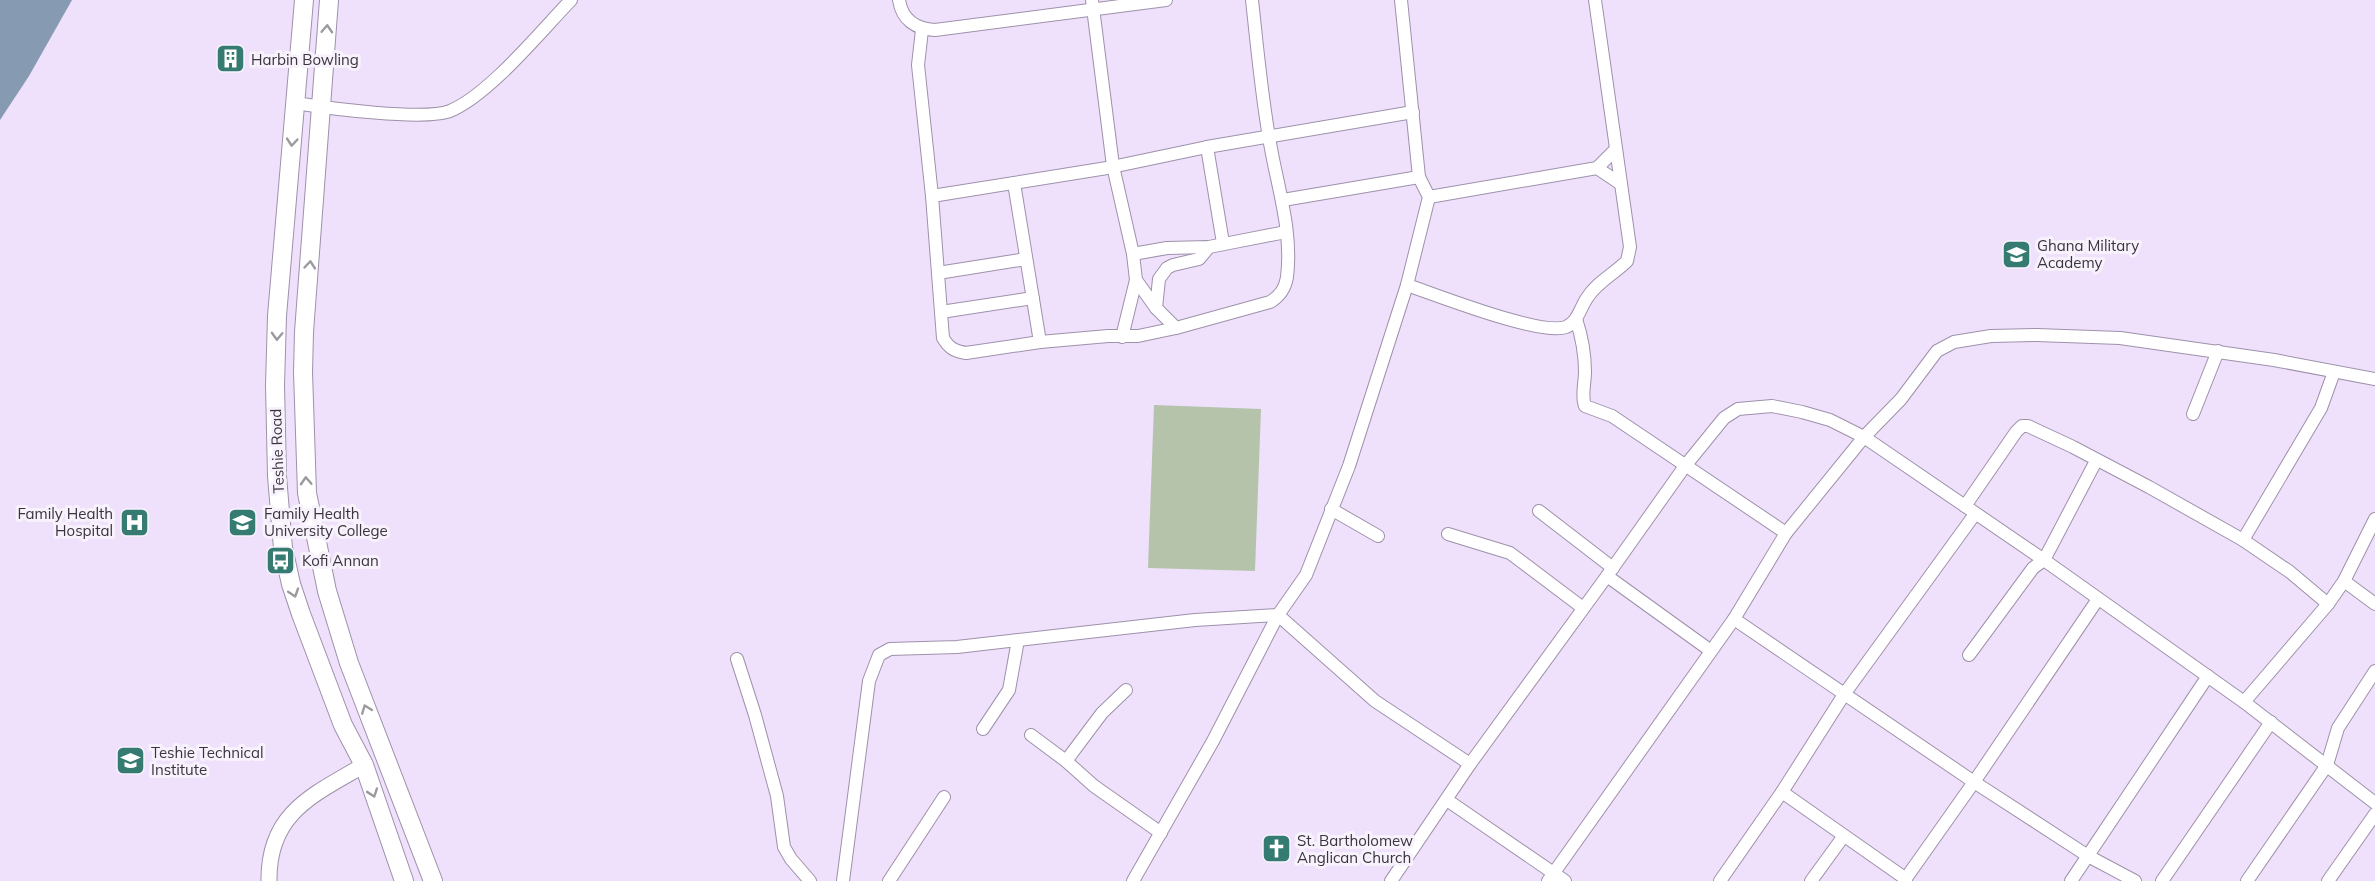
<svg xmlns="http://www.w3.org/2000/svg" width="2375" height="881" font-family="Mulish,sans-serif">
<rect width="100%" height="100%" fill="#efe1fc"/>
<path fill="#b4c3aa" d="M1154 405 1261 409 1255 571 1148 568Z"/>
<path fill="#869ab1" d="M0 0H72L29 76 0 120Z"/>
<g fill="none" stroke-linecap="round" stroke-linejoin="round">
<defs>
<g id="minor">
<path d="M899 0C902 20 916 29 935 30L1166 0"/>
<path d="M1092 0 1113 166 1133 254 1136 280 1156 308 1176 328"/>
<path d="M922 30 918 65 932 196 943 338C949 348 954 351 966 353L1040 342 1108 336H1138L1176 328 1270 302C1280 296 1285 289 1287 277 1293 229 1276 183 1269 137 1261 91 1257 45 1252 0"/>
<path d="M295 103C327 108 424 121 450 111 489 95 541 31 571 0"/>
<path d="M1207 147 1223 243"/>
<path d="M1597 168 1621 184"/>
<path d="M1014 183 1040 342"/>
<path d="M932 196 1107 168 1207 147 1413 112"/>
<path d="M1429 197 1597 168 1616 149"/>
<path d="M1283 200 1419 177"/>
<path d="M1133 254 1167 248 1209 247 1286 232"/>
<path d="M938 273 1026 259"/>
<path d="M1407 285C1437 295 1540 336 1566 327 1578 322 1580 308 1587 298 1597 282 1614 274 1627 261L1630 247 1595 0"/>
<path d="M1156 308 1159 279 1167 268 1173 265 1199 259 1209 247"/>
<path d="M941 312 1033 298"/>
<path d="M1576 319C1582 337 1585 353 1585 372 1585 383 1581 396 1585 406L1612 416 1786 533"/>
<path d="M1122 337 1136 280"/>
<path d="M2193 414 2218 351"/>
<path d="M1965 506 2016 432 2022 426H2028L2073 447 2149 487 2243 540 2290 572 2328 604"/>
<path d="M1331 509 1378 536"/>
<path d="M1539 511 1613 568"/>
<path d="M2375 519 2344 581 2328 604 2244 702 2375 803"/>
<path d="M1448 534 1510 553 1583 608"/>
<path d="M2243 540 2321 408 2334 372"/>
<path d="M1607 576 1711 651"/>
<path d="M2344 581 2375 604"/>
<path d="M1734 619 1974 782 2088 856 2135 881"/>
<path d="M1969 655 2033 568 2044 560 2096 461"/>
<path d="M737 659 755 715 777 796 784 847 791 859 810 881"/>
<path d="M983 729 1009 690 1018 640"/>
<path d="M1031 735 1066 761 1094 786 1161 833"/>
<path d="M1066 761 1102 713 1126 690"/>
<path d="M1782 792 1906 879"/>
<path d="M1447 800 1565 881"/>
<path d="M843 881 869 681 879 655 890 649 957 647 1195 620 1278 615 1375 701 1470 764"/>
<path d="M889 881 944 797"/>
<path d="M1133 881 1213 741 1278 615 1306 575 1349 466 1407 285 1429 197 1419 177 1401 0"/>
<path d="M1391 881 1470 764 1607 576 1685 466 1724 418 1738 409 1772 406 1802 412 1830 420 1864 437 2044 560 2244 702"/>
<path d="M1548 881 1734 619 1786 533 1864 437 1901 399 1937 351 1954 342 1991 336 2037 335 2120 338 2274 360 2375 379"/>
<path d="M1720 881 1782 792 1845 693 1975 514"/>
<path d="M1811 881 1843 837"/>
<path d="M1904 881 1974 782 2098 599"/>
<path d="M2071 881 2208 676"/>
<path d="M2162 881 2271 722"/>
<path d="M2247 881 2327 765 2338 728 2375 671"/>
<path d="M2328 881 2375 814"/>
</g>
<path id="tertiary" d="M269 881C268 813 313 795 364 765"/>
<g id="primary">
<path d="M304 0 277 316 275 385 277 476 283 548 291 584 301 614 343 725 364 765 404 881"/>
<path d="M329 0 304 332 303 372 307 493 327 591 349 663 433 881"/>
</g>
</defs>
<use href="#minor" stroke="#9e91aa" stroke-width="14"/>
<use href="#tertiary" stroke="#9e91aa" stroke-width="17"/>
<use href="#primary" stroke="#9e91aa" stroke-width="20"/>
<use href="#minor" stroke="#fff" stroke-width="12"/>
<use href="#tertiary" stroke="#fff" stroke-width="15"/>
<use href="#primary" stroke="#fff" stroke-width="18"/>
</g>
<defs><path id="oneway-chevron" d="M-2-3.5L2.5 0L-2 3.5" fill="none" stroke-width="1.6" stroke-linecap="round" stroke-linejoin="round" transform="scale(1.5)"/></defs>
<g stroke="#9c9a9f">
<use href="#oneway-chevron" transform="translate(327 29) rotate(-87)"/>
<use href="#oneway-chevron" transform="translate(292 142) rotate(95)"/>
<use href="#oneway-chevron" transform="translate(310 265) rotate(-85)"/>
<use href="#oneway-chevron" transform="translate(277 336) rotate(92)"/>
<use href="#oneway-chevron" transform="translate(306 481) rotate(-93)"/>
<use href="#oneway-chevron" transform="translate(294 593) rotate(72)"/>
<use href="#oneway-chevron" transform="translate(366 709) rotate(-111)"/>
<use href="#oneway-chevron" transform="translate(373 793) rotate(71)"/>
</g>
<defs>
<symbol id="building-square" viewBox="-11 -11 22 22"><rect x="-9" y="-9" width="18" height="18" rx="4" fill="#357b71" stroke="#f8f2fd"/><path d="M-4-6H4V6H1V3H-1V6H-4ZM-2.5-4.3h1.7v1.8h-1.7ZM.8-4.3h1.7v1.8H.8ZM-2.5-1h1.7V.8h-1.7ZM.8-1h1.7V.8H.8Z" fill="#fff"/></symbol>
<symbol id="school-square" viewBox="-11 -11 22 22"><rect x="-9" y="-9" width="18" height="18" rx="4" fill="#357b71" stroke="#f8f2fd"/><path d="M0-5L7-2L0 1L-7-2ZM-4 1L0 2.5L4 1V4Q0 6-4 4Z" fill="#fff"/></symbol>
<symbol id="hospital-square" viewBox="-11 -11 22 22"><rect x="-9" y="-9" width="18" height="18" rx="4" fill="#357b71" stroke="#f8f2fd"/><path d="M-5-5h3v3.5h4V-5h3V5h-3V1.5h-4V5h-3Z" fill="#fff"/></symbol>
<symbol id="university-square" viewBox="-11 -11 22 22"><rect x="-9" y="-9" width="18" height="18" rx="4" fill="#357b71" stroke="#f8f2fd"/><path d="M0-5L7-2L0 1L-7-2ZM-4 1L0 2.5L4 1V4Q0 6-4 4Z" fill="#fff"/></symbol>
<symbol id="bus-square" viewBox="-11 -11 22 22"><rect x="-9" y="-9" width="18" height="18" rx="4" fill="#357b71" stroke="#f8f2fd"/><path d="M-5-6H5V4H4V6H2V4H-2V6H-4V4H-5ZM-3.5-4V0h7V-4ZM-3.5 1.2v1.5H-2V1.2ZM2 1.2v1.5H3.5V1.2Z" fill="#fff"/></symbol>
<symbol id="church-square" viewBox="-11 -11 22 22"><rect x="-9" y="-9" width="18" height="18" rx="4" fill="#357b71" stroke="#f8f2fd"/><path d="M-1.2-6h2.4v3.5h3.3v2.4h-3.3V6h-2.4V-.1h-3.3v-2.4h3.3Z" fill="#fff"/></symbol>
</defs>
<g fill-rule="evenodd">
<use href="#building-square" x="214" y="42" width="33" height="33"/>
<use href="#school-square" x="2000" y="238" width="33" height="33"/>
<use href="#hospital-square" x="118" y="506" width="33" height="33"/>
<use href="#university-square" x="226" y="506" width="33" height="33"/>
<use href="#bus-square" x="264" y="544" width="33" height="33"/>
<use href="#school-square" x="114" y="744" width="33" height="33"/>
<use href="#church-square" x="1260" y="832" width="33" height="33"/>
</g>
<g text-anchor="middle" dominant-baseline="central" stroke-width="6" stroke-linejoin="round" paint-order="stroke">
<g font-size="15" fill="#3a343f" stroke="#f8f2fd" text-anchor="start">
<text x="251" y="59">Harbin Bowling</text>
<text x="2037" y="245">Ghana Military<tspan x="2037" dy="17">Academy</tspan></text>
<text x="113" y="513" text-anchor="end">Family Health<tspan x="113" dy="17">Hospital</tspan></text>
<text x="264" y="513">Family Health<tspan x="264" dy="17">University College</tspan></text>
<text x="302" y="560">Kofi Annan</text>
<text x="151" y="752">Teshie Technical<tspan x="151" dy="17">Institute</tspan></text>
<text x="1297" y="840">St. Bartholomew<tspan x="1297" dy="17">Anglican Church</tspan></text>
</g>
<g font-size="15" fill="#3a343f" stroke="#f8f2fd">
<text transform="translate(277 451) rotate(-92)">Teshie Road</text>
</g>
</g>
</svg>
